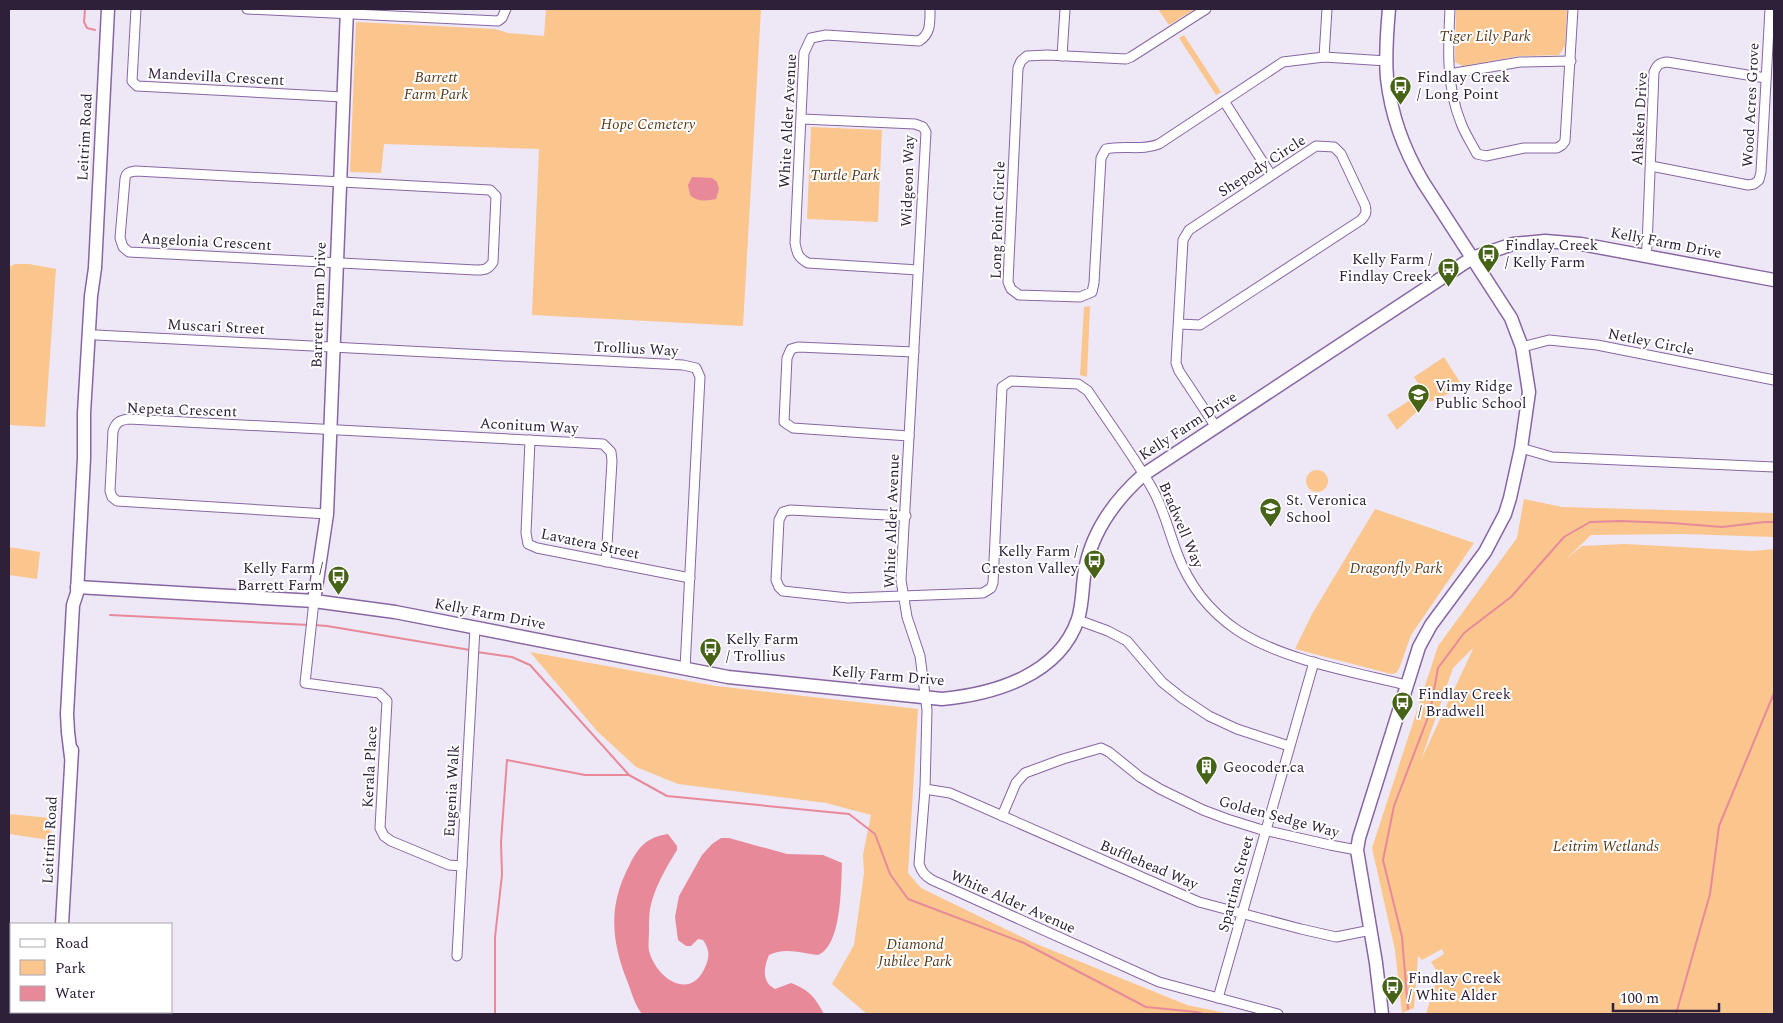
<svg xmlns="http://www.w3.org/2000/svg" width="1783" height="1023" font-family="Spectral,serif">
<rect width="100%" height="100%" fill="#eee7f5"/>
<g fill="#fac68e" fill-rule="evenodd">
<path d="M546 9H761L743 326 532 315 539 149 384 144 381 173 350 172 356 22 495 29 508 33 544 36Z"/>
<path d="M1158 9H1195L1169 25Z"/>
<path d="M1456 9H1567L1565 46 1559 55 1519 56 1463 66 1455 62Z"/>
<path d="M1184 35 1221 92 1216 95 1179 38Z"/>
<path d="M811 127 882 130 878 222 807 219Z"/>
<path d="M15 264H29L56 269 45 427 9 425V267Z"/>
<path d="M1090 306 1087 377 1080 375 1084 307Z"/>
<path d="M1444 357 1463 387 1430 402 1414 377Z"/>
<path d="M1418 395 1424 405 1397 430 1387 415Z"/>
<circle cx="1317" cy="481" r="11"/>
<path d="M1524 499 1562 507 1774 513V537L1683 534 1591 535 1566 559 1582 546 1625 544 1752 551 1774 549V1014H1426L1436 980 1441 978 1431 962 1444 954 1442 949 1422 960 1418 956 1414 1008 1402 1013 1395 950 1372 848 1438 646 1517 538ZM1472 649H1473L1421 760 1453 668Z"/>
<path d="M1375 509 1474 543 1411 635 1399 669 1396 673 1391 674 1295 649 1312 614Z"/>
<path d="M9 547 40 552 37 579 9 575Z"/>
<path d="M530 652 716 686 918 709 908 873 921 888 1034 943 1187 1005 1230 1014H867L832 984 854 945 864 873 863 855 871 815 826 803 678 784 636 767 597 731Z"/>
<path d="M9 814 51 818 50 840 9 834Z"/>
</g>
<g fill="#e8899a">
<path d="M692 177 712 178 717 182 719 189 716 199C706 201 697 202 690 195L688 185Z"/>
<path d="M668 834 677 846V850C666 868 654 888 650 909 649 916 649 924 649 931 649 937 648 945 649 951 657 980 692 1002 706 965 710 955 709 949 703 940L698 939 691 946H686L678 940 675 917 679 896 702 855 712 844 721 838H729L787 854 823 855 842 863C841 885 842 946 818 955 802 953 784 947 769 955 764 967 761 982 775 989L791 983C809 990 815 997 824 1014H642C635 1005 632 994 628 983 611 941 608 906 629 866 638 847 647 837 668 834Z"/>
</g>
<g fill="none" stroke-linecap="round" stroke-linejoin="round">
<g stroke="#e8899a" stroke-width="2">
<path d="M85 9 84 22 87 28 95 30"/>
<path d="M110 615 309 625"/>
<path d="M314 625 327 626 470 650"/>
<path d="M477 652 512 657 530 665 629 775 667 796 849 814 875 834 890 874 908 899 1024 943 1146 1007 1196 1012 1203 1014"/>
<path d="M1408 1009 1402 937 1383 860 1394 806 1430 712 1438 668 1464 633 1511 597 1564 537 1590 522 1621 521 1671 523 1722 527 1765 522H1774"/>
<path d="M495 1014V937L502 875 501 842 507 760 585 775H629"/>
<path d="M1676 1014 1710 894 1719 826 1774 693"/>
</g>
<defs>
<g id="street">
<path d="M136 9 132 81 137 86 343 97"/>
<path d="M247 9 498 21 502 18 506 9"/>
<path d="M1206 9 1131 57 1126 59 1047 55 1027 56 1021 61 1018 68 1008 282 1011 289 1019 295 1080 297 1092 292 1094 283 1101 158 1106 149C1124 145 1143 151 1159 144L1283 62 1324 57 1387 61"/>
<path d="M1450 9C1448 48 1446 86 1461 123 1465 134 1472 144 1477 154L1486 156 1524 148H1557L1562 145 1565 141 1573 9"/>
<path d="M1062 56 1065 9"/>
<path d="M1324 57 1327 9"/>
<path d="M1449 74 1520 62 1571 61"/>
<path d="M1224 101 1271 175"/>
<path d="M802 119 915 124 923 127 926 132 901 580 907 617 920 656 927 710 925 789 919 864C922 872 924 875 932 880L1159 982 1278 1014"/>
<path d="M1651 166 1748 185 1754 184 1759 180 1761 172 1770 9"/>
<path d="M136 171 490 190 496 196 493 262C488 270 484 270 476 270L129 252 123 247 120 238 125 179C126 172 130 172 136 171Z"/>
<path d="M1646 256 1647 246 1654 72C1657 65 1659 63 1667 62L1766 78"/>
<path d="M918 270 808 263C798 258 797 253 795 243L804 53 811 38 826 35 919 41C931 34 930 22 930 9"/>
<path d="M1179 324 1200 325 1361 220C1366 215 1367 212 1365 205L1341 154 1334 147 1316 146 1189 230 1183 240 1176 363 1179 371 1216 427"/>
<path d="M96 335 683 365 696 368 700 377 685 668"/>
<path d="M1522 347 1549 340 1597 345 1774 380"/>
<path d="M909 436 793 428 784 422 787 358 791 349 798 347 914 352"/>
<path d="M530 440 526 533 528 544 537 548 690 578"/>
<path d="M1521 448 1552 457 1774 467"/>
<path d="M327 514 117 501 112 497 110 491 113 431C116 422 120 420 129 419L603 444 611 452 612 461 606 562"/>
<path d="M906 516 790 510 783 512 779 520 776 580 779 587 783 591 848 598 983 593 991 588 993 583 1002 387 1011 381 1078 384 1088 391C1109 423 1134 456 1153 490 1164 510 1169 532 1177 553 1189 585 1209 611 1237 630 1282 660 1354 672 1406 685"/>
<path d="M314 601 305 683 379 693 387 701 380 828 384 836 391 841 449 865 462 866"/>
<path d="M1078 620 1108 631 1127 641 1162 682 1182 698 1209 716 1237 729 1289 746"/>
<path d="M925 789 950 793 1199 902 1301 929 1336 937 1371 930"/>
<path d="M1002 816 1016 783 1025 773 1063 759 1101 748 1109 752 1140 777 1160 789 1203 810 1227 819 1259 829 1330 845 1357 850"/>
<path d="M457 956 475 628"/>
<path d="M1218 998 1314 662"/>
</g>
<g id="secondary">
<path d="M77 587 314 601 395 612 728 677 942 699C995 694 1059 675 1078 619 1083 603 1082 586 1085 570 1092 531 1114 501 1143 475L1472 258 1513 244 1545 241 1581 244 1774 280"/>
<path d="M314 601 327 514 347 9"/>
<path d="M71 757 68 732 67 714 73 605 77 593 78 574 84 458V413L91 296 95 268 108 9"/>
<path d="M62 924 72 750"/>
<path d="M57 1014V1012"/>
<path d="M1382 1014 1376 963 1357 850 1359 838 1419 647 1431 625 1485 552 1505 514 1510 498 1521 448 1529 392 1522 347 1511 318 1423 182C1404 150 1391 115 1387 78 1385 55 1387 31 1389 9"/>
</g>
</defs>
<use href="#street" stroke="#8766a3" stroke-width="11"/>
<use href="#secondary" stroke="#8766a3" stroke-width="15"/>
<use href="#street" stroke="#fff" stroke-width="9"/>
<use href="#secondary" stroke="#fff" stroke-width="12"/>
</g>
<defs>
<symbol id="bus-pin" viewBox="-11 -11 22 30"><path d="M0 17L-7.5 6A9.5 9.5 0 1 1 7.5 6Z" fill="#466317" stroke="#fff"/><path d="M-5-6H5V4H4V6H2V4H-2V6H-4V4H-5ZM-3.5-4V0h7V-4ZM-3.5 1.2v1.5H-2V1.2ZM2 1.2v1.5H3.5V1.2Z" fill="#fff"/></symbol>
<symbol id="school-pin" viewBox="-11 -11 22 30"><path d="M0 17L-7.5 6A9.5 9.5 0 1 1 7.5 6Z" fill="#466317" stroke="#fff"/><path d="M0-5L7-2L0 1L-7-2ZM-4 1L0 2.5L4 1V4Q0 6-4 4Z" fill="#fff"/></symbol>
<symbol id="building-pin" viewBox="-11 -11 22 30"><path d="M0 17L-7.5 6A9.5 9.5 0 1 1 7.5 6Z" fill="#466317" stroke="#fff"/><path d="M-4-6H4V6H1V3H-1V6H-4ZM-2.5-4.3h1.7v1.8h-1.7ZM.8-4.3h1.7v1.8H.8ZM-2.5-1h1.7V.8h-1.7ZM.8-1h1.7V.8H.8Z" fill="#fff"/></symbol>
</defs>
<g fill-rule="evenodd">
<use href="#bus-pin" x="1388" y="74" width="25" height="34"/>
<use href="#bus-pin" x="1476" y="242" width="25" height="34"/>
<use href="#bus-pin" x="1436" y="256" width="25" height="34"/>
<use href="#school-pin" x="1406" y="382" width="25" height="34"/>
<use href="#school-pin" x="1258" y="496" width="25" height="34"/>
<use href="#bus-pin" x="1082" y="548" width="25" height="34"/>
<use href="#bus-pin" x="326" y="564" width="25" height="34"/>
<use href="#bus-pin" x="698" y="636" width="25" height="34"/>
<use href="#bus-pin" x="1390" y="690" width="25" height="34"/>
<use href="#building-pin" x="1194" y="754" width="25" height="34"/>
<use href="#bus-pin" x="1380" y="974" width="25" height="34"/>
</g>
<g text-anchor="middle" dominant-baseline="central" stroke-width="4" stroke-linejoin="round" paint-order="stroke">
<g font-size="15" font-style="italic" fill="#573c1d" stroke="#fff">
<text x="1485" y="36">Tiger Lily Park</text>
<text x="436" y="77">Barrett<tspan x="436" dy="17">Farm Park</tspan></text>
<text x="648" y="124">Hope Cemetery</text>
<text x="845" y="175">Turtle Park</text>
<text x="1396" y="568">Dragonfly Park</text>
<text x="1606" y="846">Leitrim Wetlands</text>
<text x="915" y="944">Diamond<tspan x="915" dy="17">Jubilee Park</tspan></text>
</g>
<g font-size="15" fill="#2e2039" stroke="#fff">
<text transform="translate(216 77) rotate(3)">Mandevilla Crescent</text>
<text transform="translate(1751 105) rotate(-87)">Wood Acres Grove</text>
<text transform="translate(1640 119) rotate(-87)">Alasken Drive</text>
<text transform="translate(788 121) rotate(-87)">White Alder Avenue</text>
<text transform="translate(85 137) rotate(-87)">Leitrim Road</text>
<text transform="translate(1262 166) rotate(-33)">Shepody Circle</text>
<text transform="translate(908 181) rotate(-88)">Widgeon Way</text>
<text transform="translate(998 220) rotate(-88)">Long Point Circle</text>
<text transform="translate(206 242) rotate(3)">Angelonia Crescent</text>
<text transform="translate(1666 243) rotate(11)">Kelly Farm Drive</text>
<text transform="translate(319 305) rotate(-88)">Barrett Farm Drive</text>
<text transform="translate(216 327) rotate(3)">Muscari Street</text>
<text transform="translate(1651 342) rotate(11)">Netley Circle</text>
<text transform="translate(636 349) rotate(3)">Trollius Way</text>
<text transform="translate(182 410) rotate(2)">Nepeta Crescent</text>
<text transform="translate(529 426) rotate(3)">Aconitum Way</text>
<text transform="translate(1188 426) rotate(-33)">Kelly Farm Drive</text>
<text transform="translate(892 521) rotate(-88)">White Alder Avenue</text>
<text transform="translate(1181 525) rotate(67)">Bradwell Way</text>
<text transform="translate(590 544) rotate(12)">Lavatera Street</text>
<text transform="translate(490 614) rotate(11)">Kelly Farm Drive</text>
<text transform="translate(888 676) rotate(5)">Kelly Farm Drive</text>
<text transform="translate(370 767) rotate(-87)">Kerala Place</text>
<text transform="translate(452 791) rotate(-87)">Eugenia Walk</text>
<text transform="translate(1279 817) rotate(15)">Golden Sedge Way</text>
<text transform="translate(50 840) rotate(-87)">Leitrim Road</text>
<text transform="translate(1149 865) rotate(23)">Bufflehead Way</text>
<text transform="translate(1236 884) rotate(-75)">Spartina Street</text>
<text transform="translate(1013 902) rotate(24)">White Alder Avenue</text>
</g>
<g font-size="15" fill="#2e2039" stroke="#fff" text-anchor="start">
<text x="1417" y="77">Findlay Creek<tspan x="1417" dy="17">/ Long Point</tspan></text>
<text x="1505" y="245">Findlay Creek<tspan x="1505" dy="17">/ Kelly Farm</tspan></text>
<text x="1432" y="259" text-anchor="end">Kelly Farm /<tspan x="1432" dy="17">Findlay Creek</tspan></text>
<text x="1435" y="386">Vimy Ridge<tspan x="1435" dy="17">Public School</tspan></text>
<text x="1286" y="500">St. Veronica<tspan x="1286" dy="17">School</tspan></text>
<text x="1078" y="551" text-anchor="end">Kelly Farm /<tspan x="1078" dy="17">Creston Valley</tspan></text>
<text x="323" y="568" text-anchor="end">Kelly Farm /<tspan x="323" dy="17">Barrett Farm</tspan></text>
<text x="726" y="639">Kelly Farm<tspan x="726" dy="17">/ Trollius</tspan></text>
<text x="1418" y="694">Findlay Creek<tspan x="1418" dy="17">/ Bradwell</tspan></text>
<text x="1223" y="767">Geocoder.ca</text>
<text x="1408" y="978">Findlay Creek<tspan x="1408" dy="17">/ White Alder</tspan></text>
</g>
</g>
<rect width="1783" height="1023" fill="none" stroke="#2e2039" stroke-width="20"/>
<rect x="10" y="923" width="162" height="90" fill="#ffffff" stroke="#aba6b0"/>
<rect x="20" y="939" width="25" height="8" fill="#ffffff" stroke="#aba6b0"/>
<text x="55" y="948" font-size="15" fill="#2e2039">Road</text>
<rect x="20" y="960" width="25" height="15" fill="#fac68e" stroke="#aba6b0"/>
<text x="55" y="973" font-size="15" fill="#2e2039">Park</text>
<rect x="20" y="986" width="25" height="15" fill="#e8899a" stroke="#aba6b0"/>
<text x="55" y="998" font-size="15" fill="#2e2039">Water</text>
<path d="M1613 1003v8h106v-8" fill="none" stroke="#2e2039" stroke-width="2.5"/>
<text x="1620" y="1003" font-size="15" fill="#2e2039" stroke="#ffffff" stroke-width="4" paint-order="stroke">100 m</text>
</svg>
